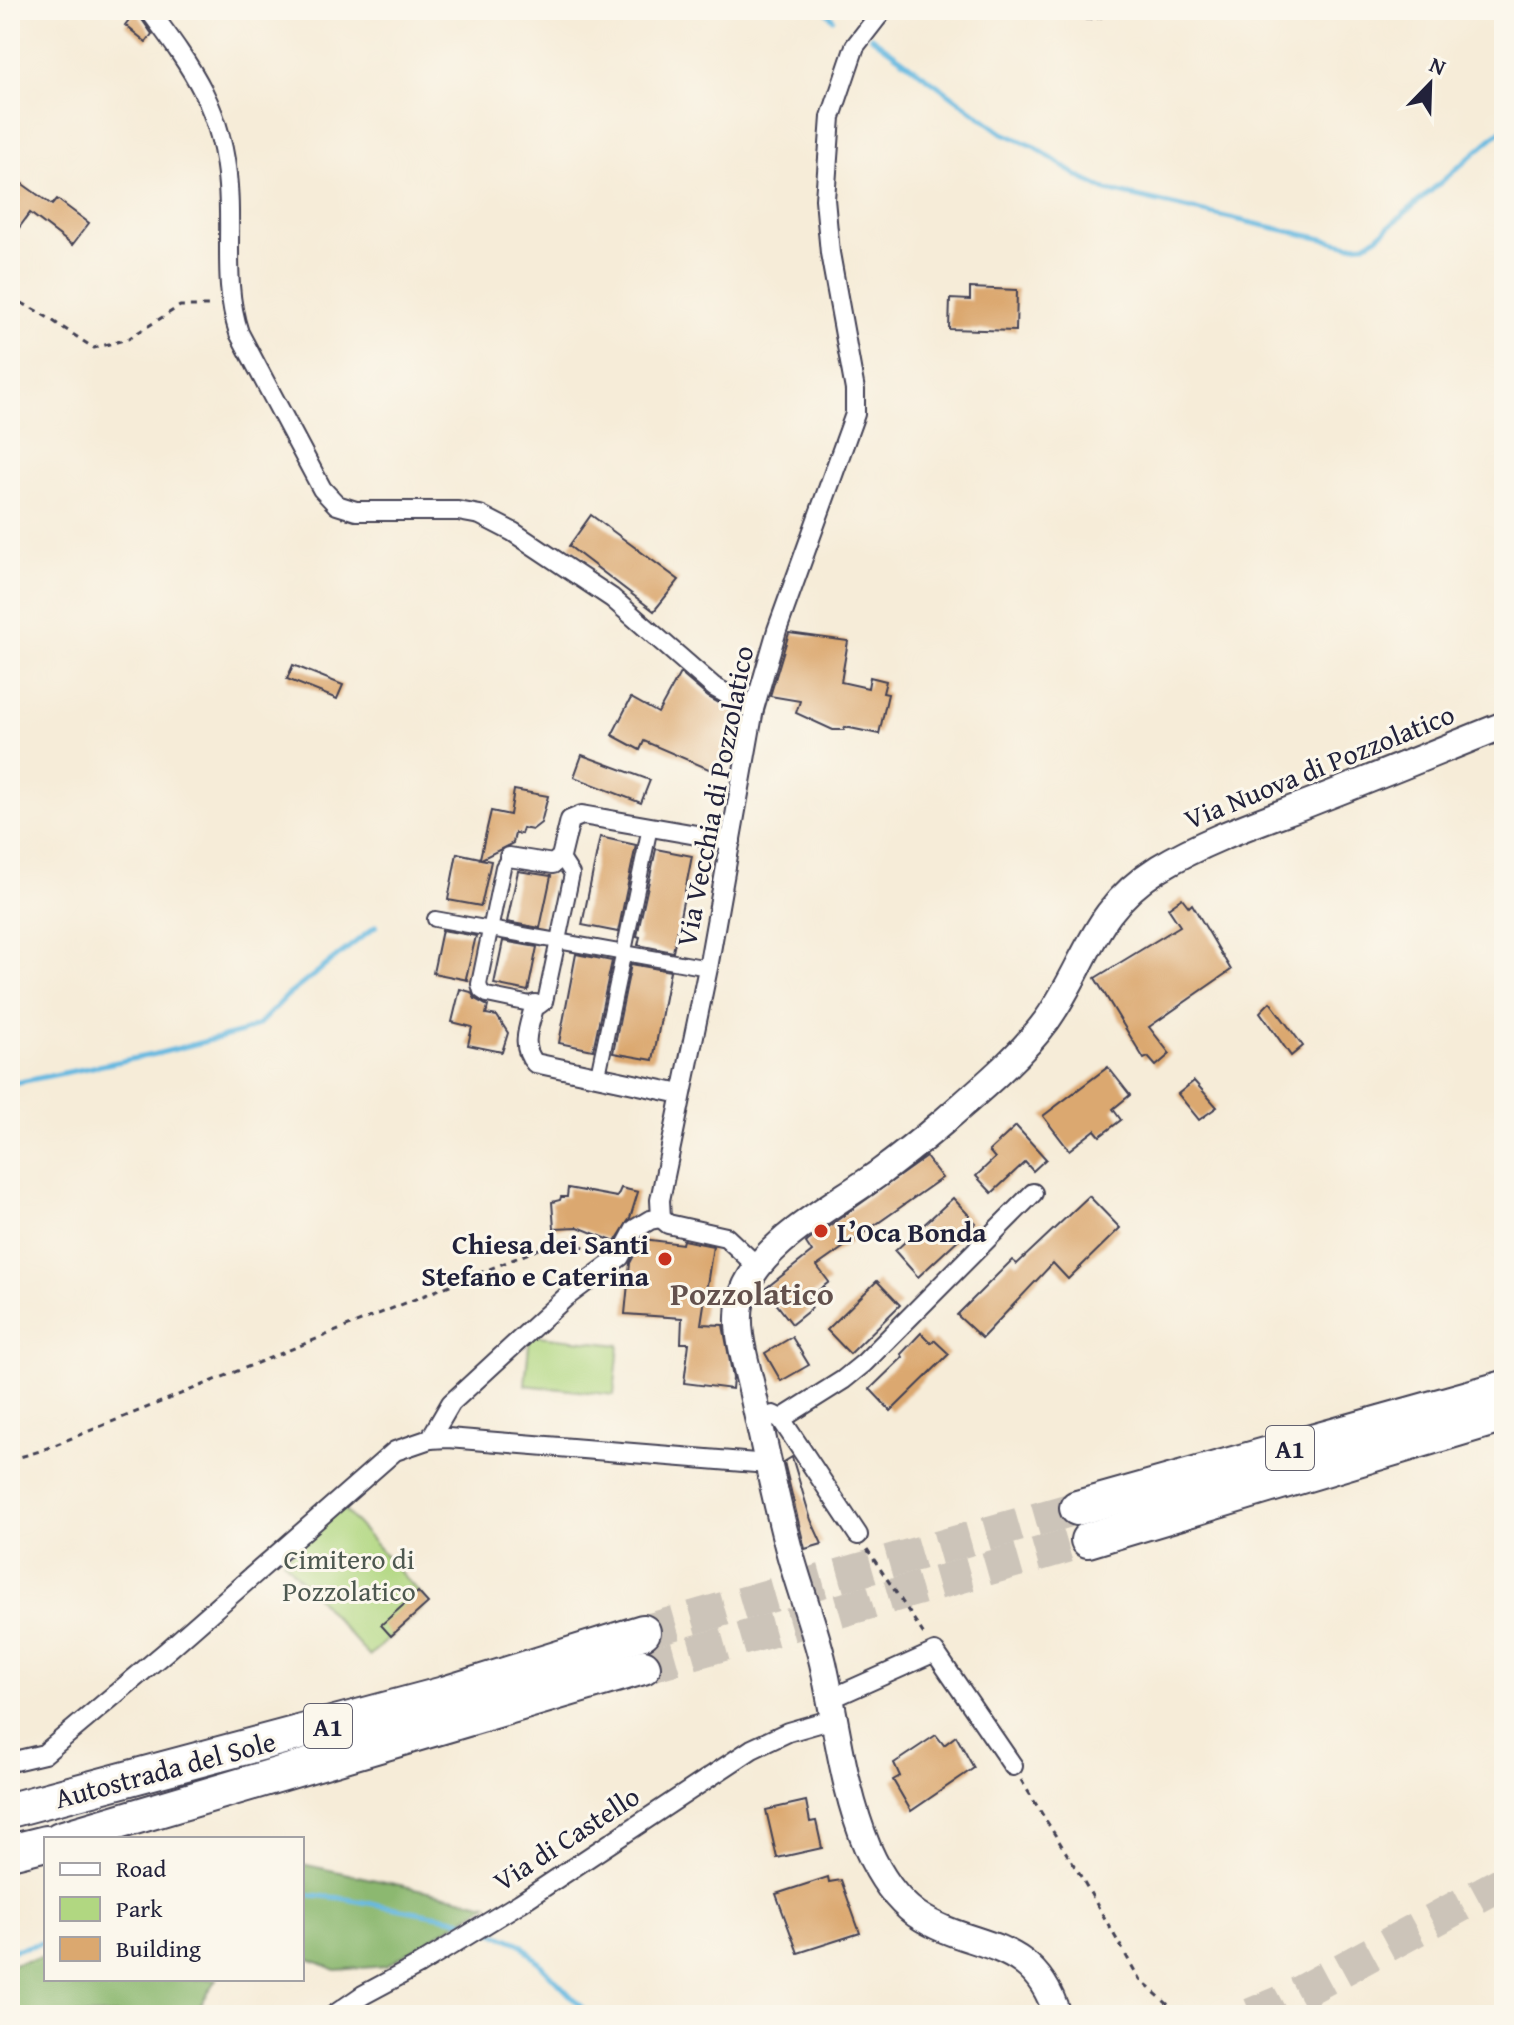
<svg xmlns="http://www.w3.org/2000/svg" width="1514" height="2025" font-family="'Gentium Book Plus',serif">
<rect width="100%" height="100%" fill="#fbf7ec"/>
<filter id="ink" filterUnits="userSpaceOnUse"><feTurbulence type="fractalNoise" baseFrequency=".0125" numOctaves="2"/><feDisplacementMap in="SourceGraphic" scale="16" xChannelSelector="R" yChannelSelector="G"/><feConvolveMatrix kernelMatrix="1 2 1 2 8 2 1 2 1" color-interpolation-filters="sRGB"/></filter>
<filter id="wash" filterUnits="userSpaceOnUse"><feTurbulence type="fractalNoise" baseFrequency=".006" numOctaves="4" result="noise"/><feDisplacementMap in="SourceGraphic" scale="32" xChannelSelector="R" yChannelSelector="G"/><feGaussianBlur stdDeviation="1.8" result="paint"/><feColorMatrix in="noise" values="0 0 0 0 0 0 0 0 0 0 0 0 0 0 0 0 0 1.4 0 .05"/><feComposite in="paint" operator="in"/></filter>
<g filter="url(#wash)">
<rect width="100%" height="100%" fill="#f6ecd8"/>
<g fill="#b1d781" stroke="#6a7c5e" stroke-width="2">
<path d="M530 1335 619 1345 614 1395 525 1385Z"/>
<path d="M342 1507 428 1603 369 1656 283 1560Z"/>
</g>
<g fill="#8cb86f" stroke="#576d55" stroke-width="2">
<path d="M302 1864 488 1904 386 1966 336 1970 302 1956Z"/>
<path d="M46 1957V1979H217L194 2015H10V1964Z"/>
</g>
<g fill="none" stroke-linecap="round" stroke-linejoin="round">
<g stroke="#64b8e0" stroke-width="5">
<path d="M825 10 833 19"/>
<path d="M871 37 1003 133 1035 147 1079 177 1106 190 1350 245 1365 244 1377 237 1504 128"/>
<path d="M10 1084 156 1054 242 1032 258 1025 287 996 376 926"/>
<path d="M302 1894 341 1898 461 1920 474 1925"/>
<path d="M487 1930 521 1944 589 2015"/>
<path d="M10 1951 46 1942"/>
</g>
</g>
<g id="blocks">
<g fill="#dba86f">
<path d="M136 11 152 34 146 42 125 25Z"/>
<path d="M10 175 52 205 57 199 89 223 72 245 30 213 10 240Z"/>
<path d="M970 288 1017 290 1016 331 949 329 950 299 970 300Z"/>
<path d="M591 515 679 580 654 611 569 546Z"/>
<path d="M789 633 848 641 841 682 868 688 870 677 886 681 883 693 888 694 879 734 845 727 844 730H833L796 713 800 701 770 696Z"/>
<path d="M293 665 343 685 337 699 287 679Z"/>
<path d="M680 673 708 697 741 715 735 745 732 743 718 773 644 741 640 750 612 735 631 698 658 713Z"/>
<path d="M582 755 650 780 641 803 574 777Z"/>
<path d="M514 790 548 796 541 823 532 830 523 828 521 834 515 833 513 843 481 859 491 861 481 906 448 900 457 853 480 858 491 811 510 815Z"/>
<path d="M600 837 636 845 618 932 582 925Z"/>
<path d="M656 849 692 856 673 952 638 945 640 937 637 936Z"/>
<path d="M518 871 551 876 540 928 507 922Z"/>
<path d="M1182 898 1189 907 1192 904 1231 970 1149 1027 1170 1054 1156 1066 1148 1057 1144 1059 1095 978 1180 926 1168 908Z"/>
<path d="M442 930 476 936 466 978 468 980 433 973Z"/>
<path d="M503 941 537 947 528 991 494 984Z"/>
<path d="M576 954 612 961 593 1050 559 1043Z"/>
<path d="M631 964 670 971 653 1060 613 1053Z"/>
<path d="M460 989 471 992 475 999 488 1006 486 1014 497 1016 508 1033 502 1052 468 1045 472 1027 452 1022Z"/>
<path d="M1270 1002 1303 1046 1291 1056 1260 1012Z"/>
<path d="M1108 1067 1130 1095 1113 1109 1121 1120 1100 1136 1095 1130 1069 1150 1043 1116Z"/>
<path d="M1194 1081 1217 1107 1199 1120 1178 1094Z"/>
<path d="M1016 1126 1046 1159 1033 1171 1025 1162 992 1193 976 1176 995 1158 989 1151Z"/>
<path d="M926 1157 942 1178 817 1266 829 1282 806 1300 812 1308 792 1324 765 1289 812 1252 806 1243 808 1241Z"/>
<path d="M568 1188 617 1197 621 1188 638 1192 630 1218 615 1242 578 1227 554 1228 552 1202 560 1200 561 1197H567Z"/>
<path d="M1089 1196 1120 1228 1068 1279 1053 1263 982 1338 957 1315 1012 1260 1017 1264Z"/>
<path d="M953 1198 976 1223 918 1277 895 1251Z"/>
<path d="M643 1239 682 1244 683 1240 713 1246 701 1324 723 1325 733 1378 732 1389 684 1383 689 1343H681L682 1318 625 1314 630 1263Z"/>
<path d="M877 1281 900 1305 850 1354 827 1330Z"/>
<path d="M921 1333 931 1343 934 1340 949 1354 891 1411 870 1389 903 1357 901 1354Z"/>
<path d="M792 1337 809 1365 781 1381 765 1353Z"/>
<path d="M792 1457 811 1520 822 1544 805 1549 784 1462Z"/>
<path d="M418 1592 428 1603 391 1636 381 1625Z"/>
<path d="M936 1735 944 1745 956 1736 974 1768 911 1811 893 1780 900 1776 894 1763Z"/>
<path d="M806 1801 810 1822 816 1821 822 1848 777 1858 766 1810Z"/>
<path d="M828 1877 829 1882 841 1880 860 1933 798 1953 776 1894Z"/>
</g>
</g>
</g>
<g filter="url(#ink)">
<use href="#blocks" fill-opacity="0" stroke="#424053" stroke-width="2"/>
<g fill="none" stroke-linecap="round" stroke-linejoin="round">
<g stroke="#ccc4b9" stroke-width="34" stroke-dasharray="34 17" stroke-linecap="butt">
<path d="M643 1632 1077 1508"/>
<path d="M643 1667 1088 1540"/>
<path d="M1251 2015 1280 2003 1504 1882"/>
</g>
<defs>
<g id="pedestrian">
<path d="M509 857 503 867 479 984 481 991 487 995 540 1006 545 1002 572 874 561 857"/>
<path d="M435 919 708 968"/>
<path d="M598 1075 650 827"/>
</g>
<g id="minor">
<path d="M149 10C193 69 223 110 228 186 232 236 223 285 239 333L322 489 337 505 356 511H458L480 515 513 532 612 598 714 687 754 709"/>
<path d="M509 857 553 864 561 857 570 820 582 815 731 841"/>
<path d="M535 1004C530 1024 519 1046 535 1063L681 1094"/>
<path d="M758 1267 726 1237 668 1224 661 1218 660 1200 708 968 754 709 777 630 855 414V390L830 253 825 199 831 117 855 46 883 10"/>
<path d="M773 1415 781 1419 858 1535"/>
<path d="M781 1419 843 1380 864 1363 1033 1193"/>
<path d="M430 1439 451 1403 566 1297 620 1257 635 1229 650 1220 661 1218"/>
<path d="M830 1699 935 1652 1013 1766"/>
<path d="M10 1762 44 1754 168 1650 395 1451 430 1439 448 1438 768 1464"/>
<path d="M334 2015 363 1995 419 1965 520 1903 752 1749 788 1732 833 1719"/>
</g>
<path id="secondary" d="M1057 2015C1033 1934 971 1952 916 1914 893 1897 879 1874 868 1849 843 1789 837 1726 823 1663 814 1625 799 1588 789 1550 775 1497 764 1444 752 1390 746 1362 734 1329 741 1300 754 1245 836 1205 879 1173 901 1157 922 1140 943 1122 978 1091 1019 1058 1047 1020 1088 962 1092 910 1159 868 1205 840 1259 822 1309 803 1374 778 1439 751 1504 725"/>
<g id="motorway">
<path d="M1077 1508 1504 1388"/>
<path d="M1088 1540 1504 1415"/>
<path d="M10 1810 444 1694 643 1632"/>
<path d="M60 1839 643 1667"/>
<path d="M10 1852 46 1843"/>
</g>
</defs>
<use href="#pedestrian" stroke="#424053" stroke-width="18"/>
<use href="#minor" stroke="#424053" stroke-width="22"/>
<use href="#secondary" stroke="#424053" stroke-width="30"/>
<use href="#motorway" stroke="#424053" stroke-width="38"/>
<g stroke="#424053" stroke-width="3" stroke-dasharray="6 6" stroke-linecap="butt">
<path d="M1063 10C1083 24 1098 20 1119 10"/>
<path d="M10 300C25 299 77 338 94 348L128 339 180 306H213"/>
<path d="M10 1460 40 1451 561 1240 597 1251"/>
<path d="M867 1549 925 1636"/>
<path d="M1021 1780 1080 1875 1140 1980 1180 2015"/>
</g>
<use href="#pedestrian" stroke="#fff" stroke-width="14"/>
<use href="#minor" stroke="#fff" stroke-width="18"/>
<use href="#secondary" stroke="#fff" stroke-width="26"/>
<use href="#motorway" stroke="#fff" stroke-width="34"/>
</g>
</g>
<g fill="#c8321e" stroke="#fbf7ec" stroke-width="3">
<circle cx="821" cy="1231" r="8"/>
<circle cx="665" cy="1259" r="8"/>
</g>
<g text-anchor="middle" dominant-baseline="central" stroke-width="6" stroke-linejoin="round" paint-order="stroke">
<g fill="#fbf7ec" stroke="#636270" stroke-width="2">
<rect x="1266" y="1426" width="48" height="44" rx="6"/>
<rect x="304" y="1704" width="48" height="44" rx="6"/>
</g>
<g font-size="26" font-weight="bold" fill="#22223b">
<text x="1290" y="1448">A1</text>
<text x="328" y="1726">A1</text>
</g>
<g font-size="28" fill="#22223b" stroke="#fbf7ec">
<text transform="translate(1319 766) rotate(-22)">Via Nuova di Pozzolatico</text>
<text transform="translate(714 796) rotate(-79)">Via Vecchia di Pozzolatico</text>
<text transform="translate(165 1769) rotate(-15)">Autostrada del Sole</text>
<text transform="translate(566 1838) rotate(-33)">Via di Castello</text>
</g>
<g font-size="28" font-weight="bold" fill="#22223b" stroke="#fbf7ec" text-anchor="start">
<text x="837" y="1231">L’Oca Bonda</text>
<text x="649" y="1243" text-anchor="end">Chiesa dei Santi<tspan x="649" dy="32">Stefano e Caterina</tspan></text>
</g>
<g font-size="28" fill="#4d5850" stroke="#fbf7ec">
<text x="349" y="1558">Cimitero di<tspan x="349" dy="32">Pozzolatico</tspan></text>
</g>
<g font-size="32" font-weight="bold" fill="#63514d" stroke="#fbf7ec">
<text x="752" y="1293">Pozzolatico</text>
</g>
</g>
<rect width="1514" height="2025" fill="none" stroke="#fbf7ec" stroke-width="40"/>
<rect x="44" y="1837" width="260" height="144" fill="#fbf7ec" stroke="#a4a2a5" stroke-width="2"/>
<rect x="60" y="1863" width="40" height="12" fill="#ffffff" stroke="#a4a2a5" stroke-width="2"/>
<text x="116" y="1877" font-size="24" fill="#22223b">Road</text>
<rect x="60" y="1897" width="40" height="24" fill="#b1d781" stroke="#a4a2a5" stroke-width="2"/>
<text x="116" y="1917" font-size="24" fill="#22223b">Park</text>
<rect x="60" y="1937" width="40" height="24" fill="#dba86f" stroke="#a4a2a5" stroke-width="2"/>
<text x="116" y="1957" font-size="24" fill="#22223b">Building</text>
<g transform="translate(1430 84) rotate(23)" stroke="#fbf7ec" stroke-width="6" paint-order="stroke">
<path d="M0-6L14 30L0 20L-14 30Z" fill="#22223b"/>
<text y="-12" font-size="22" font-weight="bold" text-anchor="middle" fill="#22223b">N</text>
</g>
</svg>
